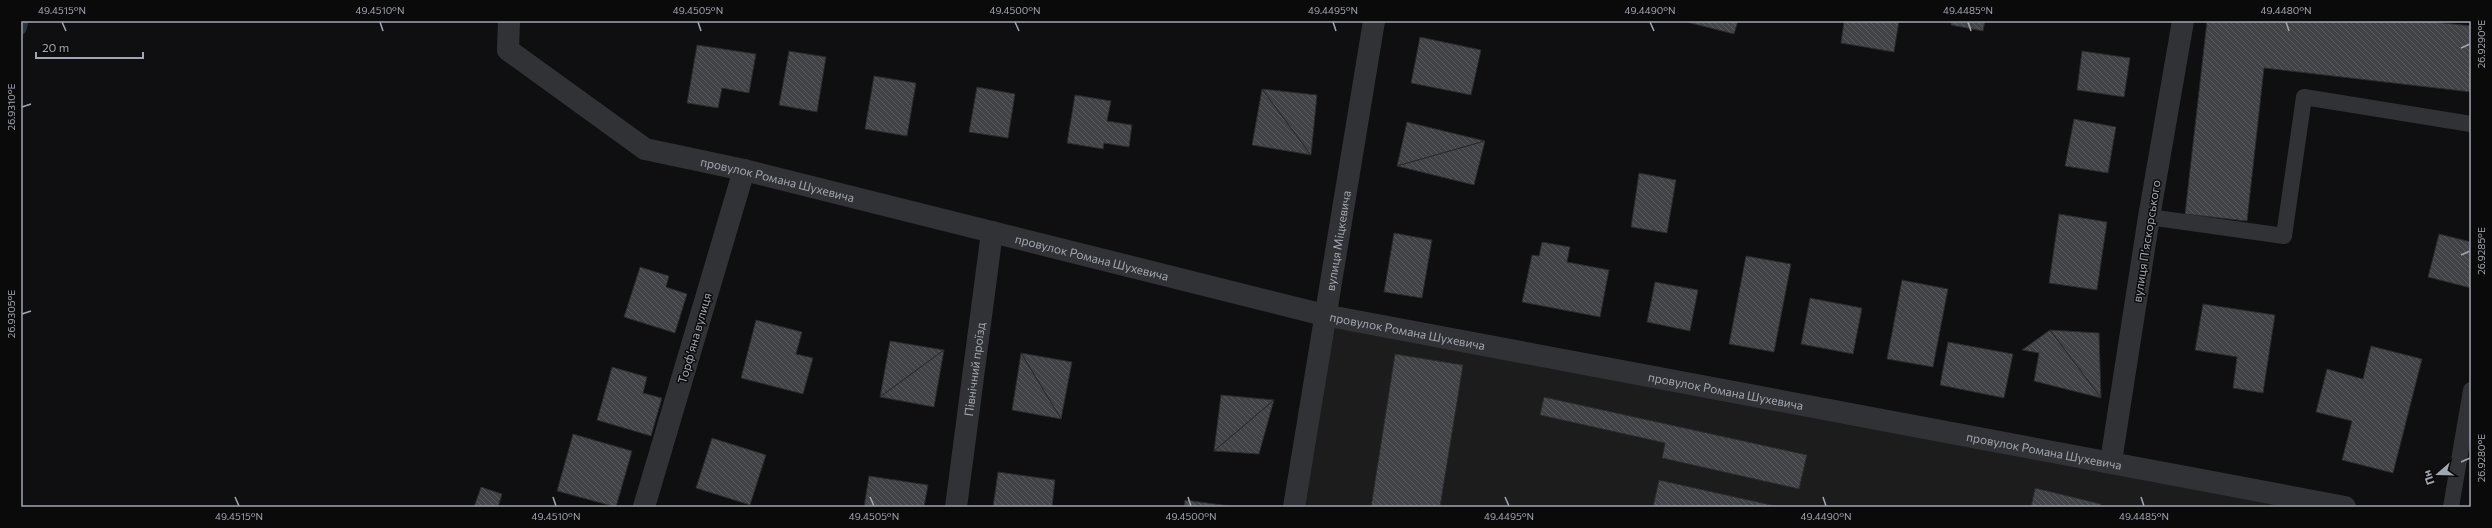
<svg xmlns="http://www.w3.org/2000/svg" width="2492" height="528" font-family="Commissioner,sans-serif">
<defs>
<pattern id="building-back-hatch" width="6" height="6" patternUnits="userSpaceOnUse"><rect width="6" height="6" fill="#414246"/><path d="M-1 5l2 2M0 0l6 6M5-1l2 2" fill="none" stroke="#595a5e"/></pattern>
</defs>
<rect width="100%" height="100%" fill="#0f0f11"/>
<path fill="#1c1c1d" d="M1330 317 2331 507H1300Z"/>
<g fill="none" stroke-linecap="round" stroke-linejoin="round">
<path stroke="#2d3439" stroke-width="11" d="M21 29 23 21"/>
</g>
<g fill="url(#building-back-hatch)" stroke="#2a2a2c">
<path d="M1683 21H1738L1734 34Z"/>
<path d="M1844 21H1899L1894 52 1841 43Z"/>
<path d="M1951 21H1985L1983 31 1951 25Z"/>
<path d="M2207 21H2426L2471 26V92L2264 68 2247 221 2185 214Z"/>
<path d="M1420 37 1481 50 1471 95 1411 83Z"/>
<path d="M697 45 756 54 749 93 722 88 718 108 687 103Z"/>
<path d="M789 51 826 57 817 112 779 105Z"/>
<path d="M2082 51 2130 58 2124 97 2077 90Z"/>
<path d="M874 76 916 83 907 136 865 129Z"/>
<path d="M977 87 1015 94 1008 138 969 132Z"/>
<path d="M1262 89 1311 155 1252 145Z"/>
<path d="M1262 89 1317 95 1311 155Z"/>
<path d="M1075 95 1111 101 1107 121 1132 125 1129 147 1104 143 1103 149 1067 143Z"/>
<path d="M2074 119 2116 127 2108 173 2065 166Z"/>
<path d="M1407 122 1485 141 1397 166Z"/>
<path d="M1485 141 1474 185 1397 166Z"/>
<path d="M1639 173 1676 180 1667 233 1631 227Z"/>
<path d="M2059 214 2107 222 2097 290 2049 283Z"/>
<path d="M1394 233 1432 240 1422 298 1384 292Z"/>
<path d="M2439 234 2471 242V288L2428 277Z"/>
<path d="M1542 242 1570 247 1567 262 1609 270 1600 317 1522 302 1532 255 1539 256Z"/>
<path d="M1746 256 1791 264 1774 352 1729 344Z"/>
<path d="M640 267 669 276 666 287 687 294 675 333 624 317Z"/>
<path d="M1902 280 1948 289 1933 367 1887 359Z"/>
<path d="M1655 282 1698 290 1690 331 1647 322Z"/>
<path d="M1810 298 1862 308 1853 354 1801 344Z"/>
<path d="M2203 304 2275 315 2263 393 2233 388 2237 357 2195 350Z"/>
<path d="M756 320 802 332 796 354 813 358 803 394 741 378Z"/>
<path d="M2050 330 2099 333 2101 398Z"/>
<path d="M2050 330 2101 398 2034 381 2039 353 2022 350Z"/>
<path d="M890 341 944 350 880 397Z"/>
<path d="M1948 342 2013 354 2004 398 1940 385Z"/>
<path d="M2371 346 2422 359 2393 473 2342 460 2352 421 2316 412 2327 369 2363 379Z"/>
<path d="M944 350 934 407 880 397Z"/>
<path d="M1021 353 1072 362 1061 419Z"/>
<path d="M1021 353 1061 419 1012 410Z"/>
<path d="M1395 354 1463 365 1440 507H1371Z"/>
<path d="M612 367 647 377 643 393 662 398 651 436 597 420Z"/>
<path d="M1221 395 1274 400 1214 451Z"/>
<path d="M1544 397 1807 455 1799 489 1662 458 1665 443 1540 415Z"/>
<path d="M1274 400 1259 454 1214 451Z"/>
<path d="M573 434 632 451 616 507 557 491Z"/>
<path d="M712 438 766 455 750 505 696 488Z"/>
<path d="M998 472 1055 480 1052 507H993Z"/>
<path d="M869 476 928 485 924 507H864Z"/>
<path d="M1659 480 1780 507H1653Z"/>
<path d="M481 487 502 494 498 507H474Z"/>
<path d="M2035 488 2101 504 2100 507H2031Z"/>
<path d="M1185 500 1237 507H1184Z"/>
</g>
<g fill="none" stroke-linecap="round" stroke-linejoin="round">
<g stroke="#313235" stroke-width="16">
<path d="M2149 217 2284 236 2304 97 2471 124"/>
<path d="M2451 507 2471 390"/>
</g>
<g stroke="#313235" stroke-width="22">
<path id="s1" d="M509 21 508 50 645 149 744 170 1324 315 2345 507"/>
<path d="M2111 461 2149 217 2183 21"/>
<path d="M644 507 744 170"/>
<path id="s2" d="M956 507 992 232"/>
<path id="s3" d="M1294 507 1374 21"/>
</g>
</g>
<path fill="none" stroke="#a2a6b0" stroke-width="1.5" d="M62 22 66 31M380 22 383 31M698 22 701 31M1015 22 1019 31M1333 22 1336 31M1650 22 1654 31M1968 22 1971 31M2286 22 2289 31M2461 48 2470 44M22 107 31 104M2461 255 2470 251M22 314 31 311M2461 462 2470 458M235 497 239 506M553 497 556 506M870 497 874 506M1188 497 1191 506M1505 497 1509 506M1823 497 1826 506M2141 497 2144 506"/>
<g text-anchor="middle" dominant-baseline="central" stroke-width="3" stroke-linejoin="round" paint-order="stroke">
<g font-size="12" fill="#a2a6b0" stroke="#0b0a0b">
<text stroke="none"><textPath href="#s1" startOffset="334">провулок Романа Шухевича</textPath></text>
<text stroke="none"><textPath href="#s3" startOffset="270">вулиця Міцкевича</textPath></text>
<text transform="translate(2146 241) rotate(-81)">вулиця Пʼяскорського</text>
<text stroke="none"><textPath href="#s1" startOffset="658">провулок Романа Шухевича</textPath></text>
<text stroke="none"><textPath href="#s1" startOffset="982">провулок Романа Шухевича</textPath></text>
<text transform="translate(694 338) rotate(-74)">Торфʼяна вулиця</text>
<text stroke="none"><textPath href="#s2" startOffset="139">Північний проїзд</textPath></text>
<text stroke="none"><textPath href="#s1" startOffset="1306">провулок Романа Шухевича</textPath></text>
<text stroke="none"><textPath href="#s1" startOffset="1630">провулок Романа Шухевича</textPath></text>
</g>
</g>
<rect width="2492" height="528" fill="none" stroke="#0b0a0b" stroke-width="44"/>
<g transform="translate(2438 474) rotate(250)" stroke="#0b0a0b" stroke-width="3" paint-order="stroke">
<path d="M0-3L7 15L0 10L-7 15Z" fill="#a2a6b0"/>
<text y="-6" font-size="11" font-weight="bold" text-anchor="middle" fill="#a2a6b0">Пн</text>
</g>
<path d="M36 52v6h107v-6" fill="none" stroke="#a2a6b0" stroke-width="2"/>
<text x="42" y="52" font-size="12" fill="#a2a6b0" stroke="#0b0a0b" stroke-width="3" paint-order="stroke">20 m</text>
<rect x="22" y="22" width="2448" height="484" fill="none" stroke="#a2a6b0" stroke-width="1.5"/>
<g font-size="10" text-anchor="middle" fill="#a2a6b0">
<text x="62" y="14">49.4515°N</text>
<text x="380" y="14">49.4510°N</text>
<text x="698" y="14">49.4505°N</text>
<text x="1015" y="14">49.4500°N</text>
<text x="1333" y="14">49.4495°N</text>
<text x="1650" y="14">49.4490°N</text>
<text x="1968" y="14">49.4485°N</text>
<text x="2286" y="14">49.4480°N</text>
<text transform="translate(2481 44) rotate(-90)" y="4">26.9290°E</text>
<text transform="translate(11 107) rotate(-90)" y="4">26.9310°E</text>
<text transform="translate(2481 251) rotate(-90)" y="4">26.9285°E</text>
<text transform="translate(11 314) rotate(-90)" y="4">26.9305°E</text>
<text transform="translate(2481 458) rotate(-90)" y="4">26.9280°E</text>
<text x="239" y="520">49.4515°N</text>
<text x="556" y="520">49.4510°N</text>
<text x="874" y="520">49.4505°N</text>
<text x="1191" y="520">49.4500°N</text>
<text x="1509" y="520">49.4495°N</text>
<text x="1826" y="520">49.4490°N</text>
<text x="2144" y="520">49.4485°N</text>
</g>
</svg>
